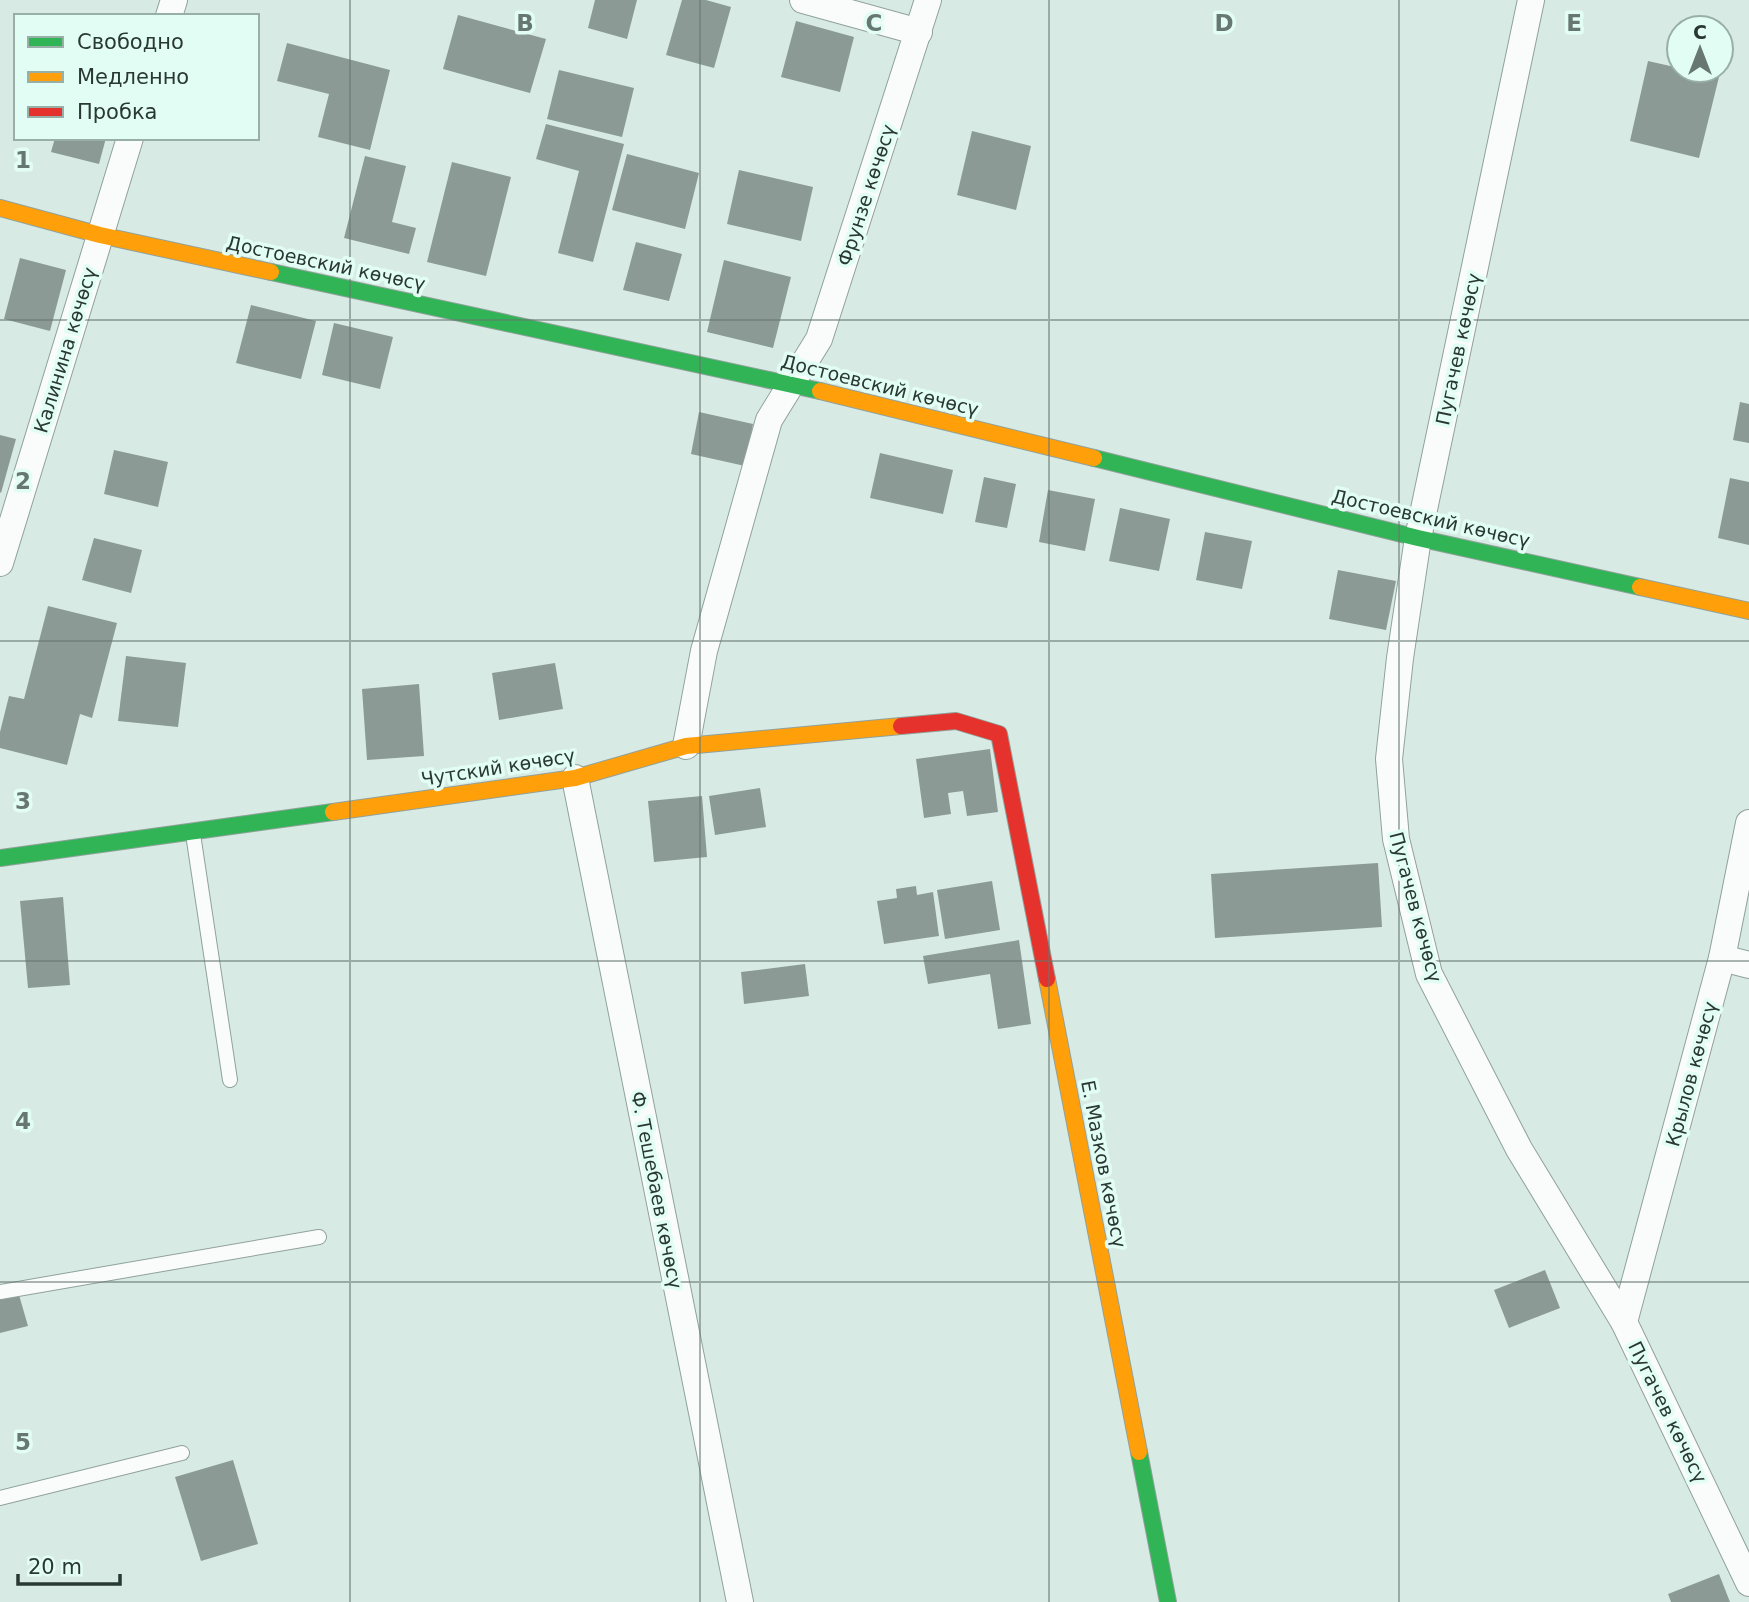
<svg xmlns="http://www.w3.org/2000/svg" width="1749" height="1602" font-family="'DejaVu Sans',sans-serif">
<rect width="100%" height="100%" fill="#d7ebe4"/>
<g fill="#8b9a94">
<path d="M595 0H637L627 39 588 28Z"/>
<path d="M682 0H706L731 7 714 68 666 55Z"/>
<path d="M458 15 546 39 530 93 443 69Z"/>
<path d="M796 21 854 37 840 92 781 77Z"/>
<path d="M287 43 390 70 370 150 318 137 329 94 277 81Z"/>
<path d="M1648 61 1679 68V70L1719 77 1699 158 1630 141Z"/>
<path d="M559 70 634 88 622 137 547 119Z"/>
<path d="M546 124 624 144 593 262 558 253 579 171 536 159Z"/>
<path d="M972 131 1031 146 1016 210 957 195Z"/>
<path d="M55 138H106L99 164 51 152Z"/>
<path d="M627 154 699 173 685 229 612 210Z"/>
<path d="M365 156 406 166 392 222 416 228 409 254 344 238Z"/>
<path d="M452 162 511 177 486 276 427 262Z"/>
<path d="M739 170 813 187 801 241 727 224Z"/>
<path d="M636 242 682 254 669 301 623 290Z"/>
<path d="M20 258 66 270 50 331 4 319Z"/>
<path d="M724 260 791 277 773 348 707 332Z"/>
<path d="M251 305 316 321 301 379 236 363Z"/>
<path d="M334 323 393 337 380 389 322 375Z"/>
<path d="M1740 402 1749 404V443L1733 440Z"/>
<path d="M699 412 753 424 745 466 691 454Z"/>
<path d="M0 435 16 439 1 493 0 492Z"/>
<path d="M114 450 168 462 158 507 104 494Z"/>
<path d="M880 453 953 470 943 514 870 498Z"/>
<path d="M984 477 1016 484 1007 528 975 522Z"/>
<path d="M1730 478 1749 482V545L1718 538Z"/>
<path d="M1048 490 1095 499 1085 551 1039 542Z"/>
<path d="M1120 508 1170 519 1159 571 1109 561Z"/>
<path d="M1205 532 1252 541 1242 589 1196 580Z"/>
<path d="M94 538 142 550 131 593 82 580Z"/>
<path d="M1338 570 1396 581 1386 630 1329 619Z"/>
<path d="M48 606 117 623 92 718 80 714 67 765 0 748V732L9 696 24 699Z"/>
<path d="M126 656 186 663 178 727 118 721Z"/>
<path d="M555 663 563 709 499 720 492 673Z"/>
<path d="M419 684 424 756 367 760 362 689Z"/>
<path d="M990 749 998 812 967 816 963 791 948 793 951 814 924 818 916 759Z"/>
<path d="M760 788 766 827 715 835 709 796Z"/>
<path d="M702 796 707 857 654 862 648 801Z"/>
<path d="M1378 863 1382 927 1215 938 1211 874Z"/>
<path d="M992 881 1000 930 945 939 937 890Z"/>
<path d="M916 886 917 895 933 892 939 936 884 944 877 901 897 898 896 889Z"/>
<path d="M63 897 70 985 28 988 20 901Z"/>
<path d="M1019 940 1031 1024 998 1029 990 974 928 984 923 956Z"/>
<path d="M805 964 809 996 744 1004 741 972Z"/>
<path d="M1545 1270 1560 1308 1509 1328 1494 1290Z"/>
<path d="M17 1288 28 1326 0 1333V1293Z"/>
<path d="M233 1460 258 1544 201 1561 175 1477Z"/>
<path d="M1719 1574 1730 1602H1671L1668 1594Z"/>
</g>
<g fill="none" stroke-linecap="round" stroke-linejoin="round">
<defs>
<g id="lane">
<path d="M193 834 230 1080"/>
<path d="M0 1292 319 1237"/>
<path d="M0 1498 182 1453"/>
</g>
<g id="street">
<path d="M803 0 919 32"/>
<path d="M1531 0 1418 538 1400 658 1389 759 1396 839 1429 974 1519 1149 1624 1322 1749 1583"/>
<path d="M169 16 174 0"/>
<path d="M0 563 130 138"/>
<path d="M686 746 704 651 769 420 819 339 928 0"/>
<path d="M575 778 740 1602"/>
<path d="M1722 958 1749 965"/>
<path d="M1624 1322 1722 958 1749 823"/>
</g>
<g id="fast">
<path d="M271 272 820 391"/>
<path d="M1094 458 1418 538 1640 587"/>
<path d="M0 858 333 812"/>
<path d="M1139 1452 1168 1602"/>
</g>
<g id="slow">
<path d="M0 208 100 235 271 272"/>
<path d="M820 391 1094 458"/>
<path d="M1640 587 1749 611"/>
<path d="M333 812 575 778 686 746 901 726"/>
<path d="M1047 979 1139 1452"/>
</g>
<path id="jam" d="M901 726 956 721 999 734 1047 979"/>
</defs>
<use href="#lane" stroke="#91a19b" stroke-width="16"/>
<use href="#street" stroke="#91a19b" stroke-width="28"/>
<use href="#fast" stroke="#91a19b" stroke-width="18"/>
<use href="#slow" stroke="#91a19b" stroke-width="18"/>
<use href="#jam" stroke="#91a19b" stroke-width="18"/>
<use href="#lane" stroke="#f9fcfb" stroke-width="14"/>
<use href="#street" stroke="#f9fcfb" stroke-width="26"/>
<use href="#fast" stroke="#30b455" stroke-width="16"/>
<use href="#slow" stroke="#ff9f0a" stroke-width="16"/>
<use href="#jam" stroke="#e5322d" stroke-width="16"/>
</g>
<path fill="none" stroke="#677771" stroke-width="2" stroke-opacity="0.55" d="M350 0V1602M700 0V1602M1049 0V1602M1399 0V1602M0 320H1749M0 641H1749M0 961H1749M0 1282H1749"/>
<g text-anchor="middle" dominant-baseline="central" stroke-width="7" stroke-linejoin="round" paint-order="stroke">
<g font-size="19" fill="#2a3833" stroke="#e2fef4">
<text transform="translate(866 195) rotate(-72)">Фрунзе көчөсү</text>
<text transform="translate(326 263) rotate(12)">Достоевский көчөсү</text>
<text transform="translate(1458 349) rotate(-78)">Пугачев көчөсү</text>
<text transform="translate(65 350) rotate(-73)">Калинина көчөсү</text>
<text transform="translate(880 385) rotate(14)">Достоевский көчөсү</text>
<text transform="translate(1431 518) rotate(13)">Достоевский көчөсү</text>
<text transform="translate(498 767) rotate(-9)">Чутский көчөсү</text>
<text transform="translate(1416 907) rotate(75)">Пугачев көчөсү</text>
<text transform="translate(1691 1074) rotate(-75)">Крылов көчөсү</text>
<text transform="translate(1104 1164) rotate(79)">Е. Мазков көчөсү</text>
<text transform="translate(657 1190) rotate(79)">Ф. Тешебаев көчөсү</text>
<text transform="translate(1668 1412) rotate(64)">Пугачев көчөсү</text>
</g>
</g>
<g font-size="23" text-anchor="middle" font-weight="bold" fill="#677771" stroke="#e2fef4" stroke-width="7" stroke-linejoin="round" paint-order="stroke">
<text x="525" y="31">B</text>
<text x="874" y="31">C</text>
<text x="1224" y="31">D</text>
<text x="1574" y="31">E</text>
<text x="23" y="168">1</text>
<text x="23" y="489">2</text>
<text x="23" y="809">3</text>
<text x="23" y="1129">4</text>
<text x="23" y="1450">5</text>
</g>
<rect x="14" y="14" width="245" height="126" fill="#e2fef4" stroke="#98afa7" stroke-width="2"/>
<rect x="28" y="37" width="35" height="10" fill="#30b455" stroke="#98afa7" stroke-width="2"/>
<text x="77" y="49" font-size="21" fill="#2a3833">Свободно</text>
<rect x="28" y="72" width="35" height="10" fill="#ff9f0a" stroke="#98afa7" stroke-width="2"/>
<text x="77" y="84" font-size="21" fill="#2a3833">Медленно</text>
<rect x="28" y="107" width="35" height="10" fill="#e5322d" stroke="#98afa7" stroke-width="2"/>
<text x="77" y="119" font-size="21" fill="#2a3833">Пробка</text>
<g transform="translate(1700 49)"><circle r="33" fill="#e2fef4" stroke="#98afa7" stroke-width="2"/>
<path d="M0-5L12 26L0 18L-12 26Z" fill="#677771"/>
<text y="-10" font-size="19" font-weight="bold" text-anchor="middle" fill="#2a3833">С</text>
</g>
<path d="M18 1574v10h102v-10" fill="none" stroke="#2a3833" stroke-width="3.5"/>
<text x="28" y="1574" font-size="21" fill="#2a3833" stroke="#e2fef4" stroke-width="5" paint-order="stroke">20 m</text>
</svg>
